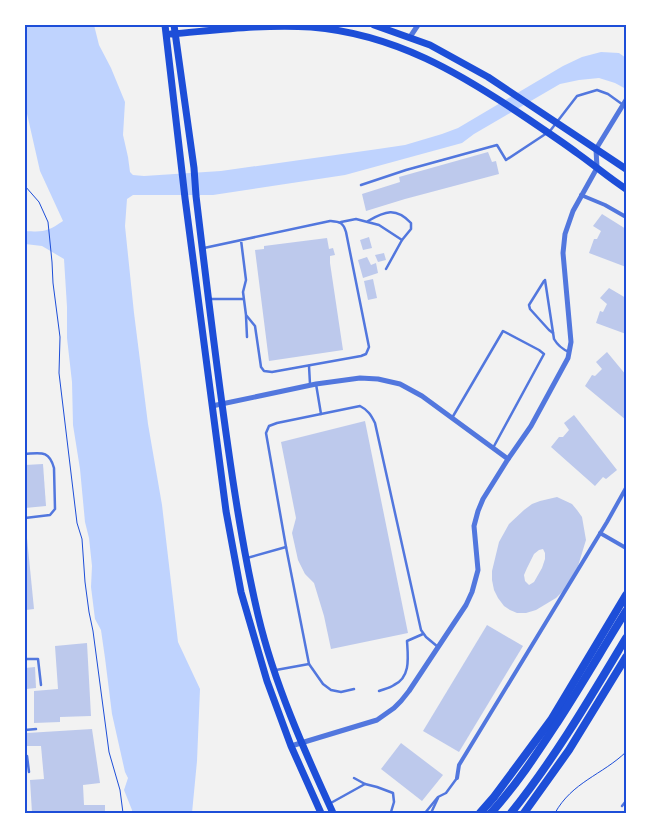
<svg xmlns="http://www.w3.org/2000/svg" width="651" height="838" font-family="'Nunito Sans',sans-serif">
<rect width="100%" height="100%" fill="#f2f2f2"/>
<path fill="#bfd3fe" d="M25 25H94L99 45 111 68 125 102 123 135 128 157 130 172 133 175 144 176 221 171 378 149 405 145 442 134 458 128 563 66 582 57 601 52 619 53 626 58V89L615 83 599 78 579 80 560 84 474 134 462 143 345 175 213 195H133L127 199 125 226 134 313 148 424 162 505 178 642 200 689 197 761 192 813H132V810L124 790 128 778 125 772 112 714 105 658 101 630 95 619 91 587 92 566 89 538 85 522 80 469 73 425 72 382 67 338V307L64 259 42 246 25 244V231C44 232 47 232 63 221L40 171 25 105Z"/>
<g fill="#bdc9ec" fill-rule="evenodd">
<path d="M488 152 492 162 496 161 499 174 405 199 366 211 362 194 400 182 399 177Z"/>
<path d="M602 214 626 229V267L589 253 594 239H597L601 231 593 226Z"/>
<path d="M369 237 372 248 363 250 360 240Z"/>
<path d="M327 238 329 249 333 248 335 255 330 256V263L343 350 269 361 255 250 264 249V246Z"/>
<path d="M384 253 386 260 378 262 375 255Z"/>
<path d="M367 257 371 265 376 263 378 273 363 278 358 260Z"/>
<path d="M373 279 377 298 368 300 364 281Z"/>
<path d="M609 288 626 298V334L596 323 600 311 603 312 607 304 600 298Z"/>
<path d="M607 352 626 375V420L585 386 592 375 595 376 602 369 596 362Z"/>
<path d="M574 415 617 470 606 479 603 477 595 486 551 447 559 437H563L569 430 564 423Z"/>
<path d="M365 421 408 633 331 649 324 616 314 583 305 574 298 560 292 533 296 518 281 442Z"/>
<path d="M43 464 46 506 25 508V465Z"/>
<path d="M557 497 572 504 577 510 582 517 586 540 578 566 565 589 556 598 536 610 526 613H517L510 610 504 606 498 598 494 590 492 580V571L499 542 509 524 524 510 532 504 540 501ZM543 549 545 553V559L542 568 534 582 529 585 525 581 524 575 527 568 534 554 539 550Z"/>
<path d="M25 528H26L34 609 26 610Z"/>
<path d="M487 625 523 646 459 752 423 731Z"/>
<path d="M87 643 91 716 60 717V722L34 723V691L58 689 55 646Z"/>
<path d="M35 667 36 688 26 689 25 668Z"/>
<path d="M92 729 100 783 83 785 84 805H105V813H32L30 780 44 779 41 746H27V733Z"/>
<path d="M401 743 443 775 422 801 381 769Z"/>
</g>
<g fill="none" stroke-linecap="round" stroke-linejoin="round">
<g stroke="#1d4ed8" stroke-width="1">
<path d="M25 186 39 202 48 222 52 262 53 283 60 337 59 373 77 523 82 539 85 582 89 612 93 631 109 752 120 790 123 813"/>
<path d="M555 813C572 782 602 775 626 752"/>
</g>
<g stroke="#5277de" stroke-width="2.5">
<path d="M361 185 406 170 497 145 506 160 550 131 577 96 597 90 608 94 626 107"/>
<path d="M368 221C385 211 396 207 411 223V229L402 240 386 269"/>
<path d="M341 222 356 219 379 225 402 240"/>
<path d="M204 248 330 221C340 222 343 222 346 232L369 347 366 354 361 356 272 372 264 371 261 367 255 326 246 315 243 292 246 280 241 240"/>
<path d="M545 280 554 339C558 346 562 349 569 352"/>
<path d="M544 281 529 305 530 309 549 330 553 333"/>
<path d="M210 299H243"/>
<path d="M246 316 247 337"/>
<path d="M309 366 310 384"/>
<path d="M316 384 321 414"/>
<path d="M452 418 503 331 539 350 544 354 493 448"/>
<path d="M25 454C41 453 49 450 54 468L55 509 50 515 25 518"/>
<path d="M247 558 286 547"/>
<path d="M25 659H38L41 685"/>
<path d="M276 670 309 664"/>
<path d="M354 689 341 692 331 690 323 684 309 664 286 547 266 433 269 426 277 423 360 406C368 410 371 415 375 423L421 630 426 637 438 647"/>
<path d="M379 691C384 689 390 688 394 685 411 677 408 657 407 641L423 634"/>
<path d="M25 730 36 729"/>
<path d="M25 756H27L29 772"/>
<path d="M354 778 365 784 377 787 393 793 394 802 391 812 396 813"/>
<path d="M329 804 365 784"/>
<path d="M622 806 626 801"/>
<path d="M425 813 438 797 446 793 457 778"/>
<path d="M431 813 438 798"/>
</g>
<g stroke="#5277de" stroke-width="4">
<path d="M581 195 605 205 626 217"/>
<path d="M600 533 626 548"/>
<path d="M457 778 459 765 607 522 626 488"/>
</g>
<g stroke="#5277de" stroke-width="5">
<path d="M410 37 418 25"/>
<path d="M212 406 316 384 360 378 378 379 400 384 422 396 508 459"/>
<path d="M291 746 377 720 394 708 401 701 409 691 466 605 472 592 478 570 474 526 478 511 483 499 508 459 531 426 568 358 571 342 563 253 565 234 573 211 597 168 596 149 626 100"/>
</g>
<g stroke="#1d4ed8" stroke-width="7">
<path d="M165 25 185 198 226 511 241 592 267 681 291 746 321 813"/>
<path d="M174 25 194 168 196 196C206 280 216 364 228 447 236 504 245 560 258 615 274 683 304 750 333 813"/>
<path d="M374 25 430 45 488 77 626 169"/>
<path d="M171 34C218 30 264 24 311 27 395 34 460 73 528 119 544 130 561 141 577 153 594 165 609 178 626 189"/>
</g>
<g stroke="#1d4ed8" stroke-width="8">
<path d="M480 813 494 797 551 720 626 595"/>
<path d="M524 813 569 750 626 657"/>
</g>
<g stroke="#1d4ed8" stroke-width="8">
<path d="M491 813C517 784 536 755 557 723 581 686 603 648 626 611"/>
<path d="M511 813C555 758 590 698 626 638"/>
</g>
</g>
<rect width="651" height="838" fill="none" stroke="#ffffff" stroke-width="52"/>
<rect x="26" y="26" width="599" height="786" fill="none" stroke="#1d4ed8" stroke-width="2"/>
</svg>
